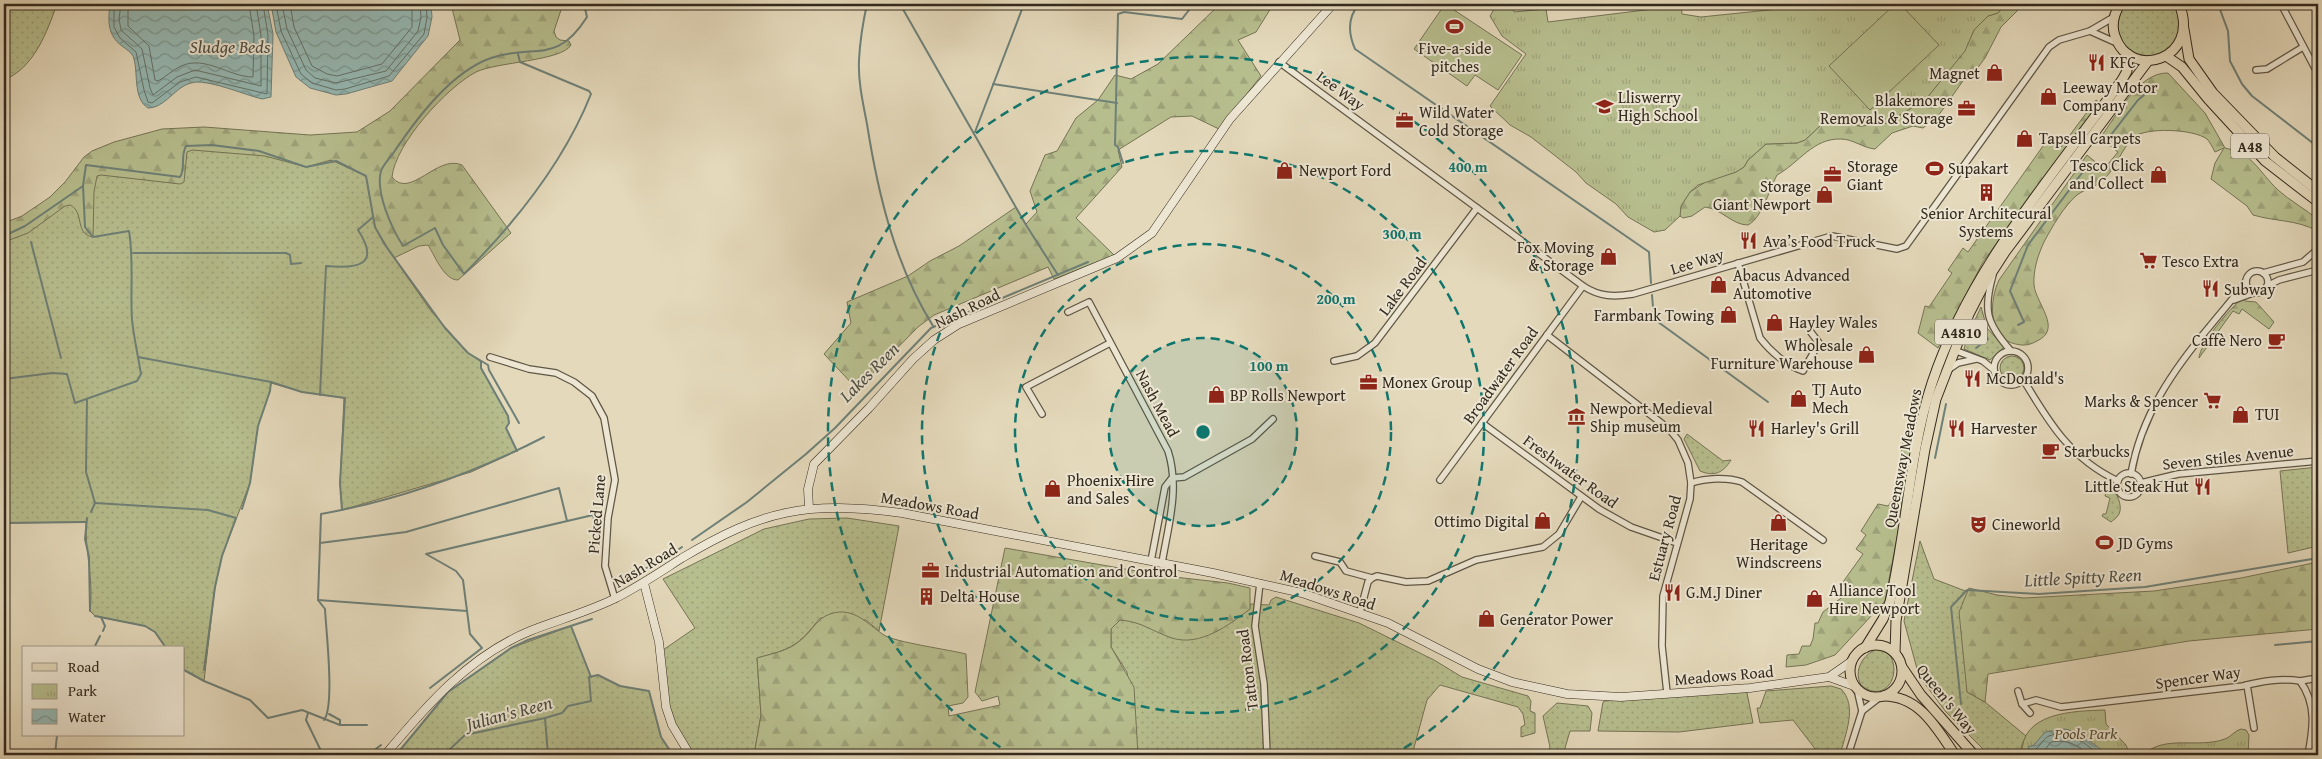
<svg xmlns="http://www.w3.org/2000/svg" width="2322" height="759" font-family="'Gentium Book Plus',serif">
<defs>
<pattern id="grass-dots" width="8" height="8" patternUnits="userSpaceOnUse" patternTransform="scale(1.25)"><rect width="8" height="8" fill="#b7be8e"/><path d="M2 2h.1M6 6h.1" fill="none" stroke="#9ea37a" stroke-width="1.8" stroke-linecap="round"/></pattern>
<pattern id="forest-firs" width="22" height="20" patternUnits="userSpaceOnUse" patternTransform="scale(1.25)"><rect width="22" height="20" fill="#b7be8e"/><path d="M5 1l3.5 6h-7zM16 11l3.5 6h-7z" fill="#9ea37a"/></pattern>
<pattern id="park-tufts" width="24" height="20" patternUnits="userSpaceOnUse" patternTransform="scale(1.25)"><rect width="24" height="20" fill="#b7be8e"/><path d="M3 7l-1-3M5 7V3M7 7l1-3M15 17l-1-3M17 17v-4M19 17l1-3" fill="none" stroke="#9ea37a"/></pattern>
<pattern id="water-waves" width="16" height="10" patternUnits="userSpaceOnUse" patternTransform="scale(1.25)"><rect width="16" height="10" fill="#96b9b4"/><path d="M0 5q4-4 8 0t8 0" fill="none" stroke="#7b9792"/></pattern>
</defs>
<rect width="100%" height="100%" fill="#e4d9bb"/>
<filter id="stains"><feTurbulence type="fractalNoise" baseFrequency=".004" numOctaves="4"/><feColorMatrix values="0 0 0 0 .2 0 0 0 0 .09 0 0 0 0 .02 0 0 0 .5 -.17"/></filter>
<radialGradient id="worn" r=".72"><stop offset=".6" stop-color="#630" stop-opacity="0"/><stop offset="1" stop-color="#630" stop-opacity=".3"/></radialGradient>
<g fill="url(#grass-dots)" stroke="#757456">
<path d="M4 4H57C47 32 34 68 4 80Z"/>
<path d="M2124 4H2173C2211 68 2090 78 2124 4Z"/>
<path d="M186 146 336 161 366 176 375 227 385 245 431 311 468 353 481 362V368L508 416 509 423 506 428 517 451 471 472 342 510 340 483 344 398 302 392 271 383 270 391 258 426 250 483 222 556 215 587 204 681 184 670V648H166L155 632 145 626 95 616 90 611C94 581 85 552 86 522L4 523V236L25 226 86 165Z"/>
<path d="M1981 307 1987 328 2004 347 1990 360 1964 349 1967 337Z"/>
<circle cx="2012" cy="368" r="12"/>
<path d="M1687 434 1723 461 1731 460C1723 473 1714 477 1700 471L1684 439Z"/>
<path d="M2318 467V546L2288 553 2280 471Z"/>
<path d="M2111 487C2117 493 2123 506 2119 514 2117 518 2113 520 2111 522L2102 516 2103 514H2106L2110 498 2105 496 2106 491Z"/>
<path d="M847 518 899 526 879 631 866 620 820 618C798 646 792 649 757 658L761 715 754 755H694L670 714 663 650 695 628 663 579 764 529 809 519Z"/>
<path d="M1920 541 1934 579 1968 592 1967 692 1985 702 2026 736 2021 747 2022 755H1989L1946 712 1919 676 1904 621Z"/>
<path d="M1276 597 1359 623 1434 660 1462 677 1528 696 1531 701 1530 711 1535 713V733L1521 737V727L1525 725 1523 714 1518 707 1440 685 1427 700 1412 755H1138L1127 672 1111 647V629L1120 620 1138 621 1172 638 1217 631 1250 609V604L1269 605 1271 600Z"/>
<path d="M571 626 591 677 598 675 620 686 649 691 661 737 673 755H396L448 692 511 648Z"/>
<path d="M1877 649 1888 652C1904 674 1885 705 1861 685 1853 671 1863 654 1877 649Z"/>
<path d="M1831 686 1841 689C1858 706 1845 735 1840 755H1815L1816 750 1793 720 1760 723 1757 708H1760L1766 691Z"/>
<path d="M1744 692 1747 693 1753 723 1679 732 1598 731 1603 702 1605 701Z"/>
<path d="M1557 703 1588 706 1592 713 1590 731H1570L1563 755H1548L1550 747 1543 716Z"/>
</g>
<g fill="url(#forest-firs)" stroke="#757456">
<path d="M451 4H563L554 31 556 37 560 40 569 41 571 45C562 61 496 62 476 72 447 87 395 144 392 177 410 200 437 154 462 165L511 233 458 280C444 280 435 256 428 245L419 246 394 258 375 227 366 176 331 160 306 167 265 156 192 150 187 152 184 182 180 184 101 175 97 176 94 192 93 237C74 234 85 212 70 205L65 206 28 233 4 242V223L22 216 50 197 65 182 84 157 92 151 114 142 140 135 162 129 204 127 310 135 357 132 390 111 460 40Z"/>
<path d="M1220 4H1268L1271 8 1256 32 1238 40 1261 76 1219 129 1192 116 1171 117 1118 150 1122 167 1076 218 1114 255 1054 279 1048 267 934 315 918 327 857 389 824 354 851 323 847 302 908 276 930 261 959 246 1016 207 1026 224 1037 212 1030 191 1045 155 1057 151 1076 118 1098 100 1115 75 1131 79 1158 64Z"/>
<path d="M2005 4H2024L2001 27 1985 58 1973 74 1965 78 1938 116 1923 128 1913 126 1892 133 1875 149C1863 148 1853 139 1841 139 1813 138 1799 163 1777 175 1770 188 1762 218 1748 225 1732 225 1722 209 1705 207L1692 216 1683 218 1680 216 1681 206 1690 192 1707 181 1736 172 1744 167 1748 160 1766 144 1797 143 1805 140 1822 124 1830 122 1861 126 1887 123 1926 99 1964 51 1974 30 1988 16 1998 13Z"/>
<path d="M2168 73 2205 113 2225 148C2254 154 2258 171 2278 190 2290 201 2306 209 2318 220V231C2294 219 2277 222 2253 215L2247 206 2211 179 2215 163 2224 148 2215 152C2213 148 2210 142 2207 139 2194 129 2146 127 2134 137 2121 149 2116 169 2103 180 2096 187 2085 189 2077 195 2064 206 2052 227 2044 242 2038 255 2033 270 2034 285 2036 304 2063 329 2037 341 2028 346 2022 346 2012 343 1987 334 1990 299 1999 280L2087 155 2104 169 2118 152 2100 138C2116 117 2138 72 2168 73Z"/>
<path d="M2096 100 2100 103 1983 262 1938 348 1918 333 1925 306 1929 307 1952 273 1948 270 1963 248 1968 252 2048 139 2061 147Z"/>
<path d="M2243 298 2245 301 2256 302 2274 322 2269 329 2242 309 2239 314 2233 311 2199 358C2200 343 2231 307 2243 298Z"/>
<path d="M1919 409V421L1885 601 1835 655 1806 665 1786 667 1787 655 1799 654 1802 646H1810L1813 639 1815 623H1818L1823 612 1854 588 1843 582 1863 554 1856 549 1866 535 1861 531 1878 504 1888 506 1894 498 1903 441Z"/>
<path d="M1005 548 1165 576 1228 583 1250 588V609C1229 625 1200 647 1172 638 1151 631 1143 622 1120 620L1111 629V647L1134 687 1138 755H754L761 715 757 658C774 653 789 651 802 639 813 630 816 619 830 614 854 606 867 624 884 635 894 642 951 650 966 654L968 697 963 703 948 706 949 716 1000 705 998 696 982 701 975 692Z"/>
<path d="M2318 562V629L2189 641 1988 674 1985 702 1967 692 1959 612 1969 588 1997 595 2024 598 2154 591 2241 578Z"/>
</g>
<g fill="url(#park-tufts)" stroke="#757456">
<path d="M1492 4H1513L1514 12 1546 9 1548 22 1661 8V4H1681L1682 14 1701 17 1827 4H2005L1998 13 1988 16 1974 30 1965 51 1926 99 1887 123 1861 126 1830 122 1822 124 1805 140 1797 143 1766 144 1748 160 1744 167 1736 172 1698 185 1690 192 1681 206 1680 216 1665 230 1654 232 1628 217 1616 204 1586 183 1576 172 1531 137 1510 125 1490 106 1526 54 1502 36 1490 16 1493 11Z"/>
<path d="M2105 710 2106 724 2126 745 2130 755H2022C2020 712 2074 711 2105 710Z"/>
<path d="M2241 729 2246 730 2249 735 2248 755H2143C2165 734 2197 749 2225 739 2231 737 2234 731 2241 729Z"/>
</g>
<g fill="#b7be8e" stroke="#757456">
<path d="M1445 4 1522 55 1498 90 1475 75 1467 86 1414 49Z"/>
<path d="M1895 4H1900L1939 45 1870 110 1829 66Z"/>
</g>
<g fill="url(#water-waves)" stroke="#6e8078">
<path d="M110 4H267L273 34 271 97 262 99C245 95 206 78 191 83 175 87 165 108 148 108 132 98 139 71 133 56 131 52 126 49 122 46 107 35 108 20 110 4Z"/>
<path d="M271 4H431L432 17 428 36 392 81 346 94 336 95 310 88 296 77 276 32Z"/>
<path d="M2065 729C2084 732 2095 749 2113 755H2030L2028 747 2034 745 2045 732Z"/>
</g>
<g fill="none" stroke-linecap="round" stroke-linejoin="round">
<g stroke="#647269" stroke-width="1">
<path d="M114 4V27L120 38 136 52 144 90 148 102 152 103 180 82 196 77 267 94 268 35 263 4"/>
<path d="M121 4 119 19 121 30 142 49 150 88 153 95 177 77 195 70 261 86V35L256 4"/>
<path d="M128 4V26L149 46 155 80 158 81C166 77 172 70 181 66 206 55 229 77 253 77L254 36 249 4"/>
<path d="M276 4 281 31 301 74 312 83 336 90 345 89 389 76 424 34 427 17 426 4"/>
<path d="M282 4 287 29 306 70 315 78 336 83 386 71 418 31 421 17 420 4"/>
<path d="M290 4 294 27 312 66 327 74 337 76 382 64 412 27V4"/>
<path d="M2035 755V750C2040 746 2044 738 2049 736 2069 728 2086 745 2100 755"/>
<path d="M2041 755 2051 742C2068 739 2077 745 2090 755"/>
</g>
<g stroke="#6e8078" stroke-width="2">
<path d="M867 4C863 22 860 41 859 60 858 82 863 103 867 124 878 194 895 265 933 326"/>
<path d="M900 4 1026 225 1058 275"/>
<path d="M1359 4C1347 18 1348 33 1355 49L1649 252 1651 283"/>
<path d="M2218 4 2228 31 2230 61 2242 84 2252 96 2318 147"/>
<path d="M518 54 520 62 589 91 591 94C564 162 516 222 464 274L443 245 435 228 403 246C392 229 375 192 381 171 383 165 390 158 394 152 417 118 451 72 491 58 535 43 556 66 587 17L584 4"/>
<path d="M993 84 1117 103"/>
<path d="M2151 90 2154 87"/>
<path d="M975 132 1024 4"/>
<path d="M2107 140 2138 100 2144 95"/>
<path d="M1123 163 1118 147 1115 145 1118 14 1124 12 1182 19 1189 10 1191 4"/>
<path d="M4 236 25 226 83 186"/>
<path d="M31 242 61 358"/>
<path d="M133 253H286L290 255 291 264 301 263"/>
<path d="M1652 295 1654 319 1768 402"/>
<path d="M2018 325 2024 322 2010 291 2028 245 2085 169"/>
<path d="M1976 348 1988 339"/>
<path d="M138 357 271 382 302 392 345 398 340 483 342 510"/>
<path d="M481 362V368L508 416 509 423 506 428 517 451"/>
<path d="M4 379 52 373 67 374 75 403 137 381 141 374C138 356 134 338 132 320 130 290 134 260 129 231L93 237 85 227 83 186 86 165 180 177C186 168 180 156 186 146L212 145 259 151 306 167 336 161 366 176 375 227 385 245 445 328 468 353 488 365 489 370 519 423"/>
<path d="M320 395 326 266C358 269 381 265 358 230L373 217"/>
<path d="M87 399 86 472 95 503 91 512"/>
<path d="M1935 458 1946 404"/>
<path d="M95 503 208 510 236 518 222 556 215 587 204 670"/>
<path d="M242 509 250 483 258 426 270 391 271 382"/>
<path d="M87 518 85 539 89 557 90 611"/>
<path d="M4 523 86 522"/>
<path d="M692 540 747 502 806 454 835 428 931 328 1088 262"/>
<path d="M320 543 406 532 559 488 567 521"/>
<path d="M617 588C636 570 661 563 682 547"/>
<path d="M318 600 467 611"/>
<path d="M95 616 145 626 155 632 166 648"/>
<path d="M101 617 105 626 103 631"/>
<path d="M571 626 591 677"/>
<path d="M2275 645 2318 641"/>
<path d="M94 648 100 636"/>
<path d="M184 670 204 681 250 700 268 718 302 710 340 725H367"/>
<path d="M430 688 482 648 470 634 463 580 456 571 426 554 593 515 598 536"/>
<path d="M1961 704 1951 607 1967 590 2039 594 2145 587 2318 558"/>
<path d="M308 713 306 720 323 755"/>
<path d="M329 714 340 720V725"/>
<path d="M545 718 548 755"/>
<path d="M324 720C335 706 326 630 325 609L318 600 321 514C399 500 474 473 544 437"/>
<path d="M934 753 945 755"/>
<path d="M55 755 57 735"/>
<path d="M368 755 381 745"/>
<path d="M396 755 448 692 511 648 528 640 592 619"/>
<path d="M431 755 449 750 465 735 545 718 562 713 568 706 591 701 589 677 598 675 620 686 649 691 661 737 673 755"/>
</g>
<defs>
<g id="street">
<path d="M2281 4 2318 74"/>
<path d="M2090 31 2117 43"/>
<path d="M1279 62 1583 286C1600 297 1614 297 1633 294L1832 236 1897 249 1906 246 2049 47 2059 40 2090 31 2114 17"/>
<path d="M2256 70 2267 69 2303 47"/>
<path d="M1738 263 1760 338C1770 351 1787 366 1803 371L1819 343 1810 331"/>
<circle cx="2257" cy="282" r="11"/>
<path d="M2263 273 2303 262 2318 249"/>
<path d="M1993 275C1983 310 1986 323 2011 351"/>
<path d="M2267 286 2279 280 2318 270"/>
<path d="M2234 300 2253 293"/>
<path d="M1068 312 1089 302 1168 451C1180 488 1168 527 1162 563"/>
<path d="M1547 335 1669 429 1678 440 1688 463 1691 483 1690 499 1663 596 1662 646 1667 693"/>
<path d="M1954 350 1983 361 1994 370"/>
<circle cx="2011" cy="368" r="17"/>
<path d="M490 357 529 369 556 373 574 382 592 396 604 418 615 480 608 518 605 566 615 599"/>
<path d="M1334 361 1357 356 1375 343 1477 208"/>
<path d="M1948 370 1958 363 1976 359"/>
<path d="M2023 379C2049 423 2071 459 2118 481"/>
<path d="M1042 414 1026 387 1110 343"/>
<path d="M1482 423 1599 509 1631 527 1677 543"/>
<circle cx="2129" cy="485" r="12"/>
<path d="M2131 474C2141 416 2173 370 2210 326 2222 311 2235 297 2246 281"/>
<path d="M1440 480 1583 286"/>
<path d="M1691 483C1706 478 1727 477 1742 482L1823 540"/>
<path d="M2141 483 2178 474 2318 461"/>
<path d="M1315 556 1340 562 1346 571 1372 578"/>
<path d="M1151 561 1165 487 1172 478 1184 477 1252 439 1273 419"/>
<path d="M1260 583 1255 626 1264 684 1267 755"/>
<path d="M1360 612 1368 582 1372 578 1377 576 1406 582 1428 581 1476 560 1543 547 1559 534 1581 497"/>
<path d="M2300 681 2318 678"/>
<path d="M2247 685 2254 728"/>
<path d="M1857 689 1862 711"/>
<path d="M2018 691 2022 704 2030 713"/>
<path d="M2022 704 2036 700 2061 707 2243 686C2263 681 2280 678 2300 681 2317 704 2313 729 2308 755"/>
<path d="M1848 755 1862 711 1880 697"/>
</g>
<g id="secondary">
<path d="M809 508 808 489 814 464 869 408 913 359 934 340 959 324 1117 258 1152 233 1230 119 1333 4"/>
<path d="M644 583 659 642 666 707 672 725 690 755"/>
<path d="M1829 677 1854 686"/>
<path d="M385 755C426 706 469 656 530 631 558 620 587 612 614 599 638 587 660 572 682 558 764 509 807 501 902 513L1213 573 1302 593 1388 623 1478 669 1512 682 1567 694 1621 697 1750 688 1829 677 1852 661"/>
</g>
<g id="primary">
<path d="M2120 4C2114 14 2111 25 2115 36 2130 82 2202 59 2179 4"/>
<path d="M2184 29 2189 59 2213 93 2275 157 2318 191"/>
<path d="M2166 56 2182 67 2208 99 2265 161 2318 202"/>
<circle cx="1876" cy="671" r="26"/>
<path d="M1865 648 1883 619 1890 602C1907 529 1909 453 1932 383 1970 268 2053 176 2122 80L2127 71 2128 54"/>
<path d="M1895 653 1896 621 1925 449 1936 399 1969 314 1985 283 2005 252 2148 61"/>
<path d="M1902 667 1921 695 1974 755"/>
<path d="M1884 696C1920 696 1937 729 1955 755"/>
</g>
</defs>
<use href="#street" stroke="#5f5645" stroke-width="8"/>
<use href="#secondary" stroke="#332a1e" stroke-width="9"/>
<use href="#primary" stroke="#332a1e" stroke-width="11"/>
<use href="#street" stroke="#ede6d3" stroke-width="5.5"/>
<use href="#secondary" stroke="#ede6d3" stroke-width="8"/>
<use href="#primary" stroke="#e4d9bb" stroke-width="9"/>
</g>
<circle cx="1203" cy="432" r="94" fill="#0f766e" fill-opacity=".12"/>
<g fill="none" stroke="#0f766e" stroke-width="2.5" stroke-dasharray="9 6">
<circle cx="1203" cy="432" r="94"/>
<circle cx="1203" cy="432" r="188"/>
<circle cx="1203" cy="432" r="281"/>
<path d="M1013 755A375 375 0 1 1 1393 755"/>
</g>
<defs>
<symbol id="stadium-bare" viewBox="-9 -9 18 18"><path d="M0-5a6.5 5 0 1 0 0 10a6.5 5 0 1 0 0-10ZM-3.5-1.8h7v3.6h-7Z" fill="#8f2418" stroke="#ede6d3" stroke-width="2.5" paint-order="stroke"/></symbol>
<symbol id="restaurant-bare" viewBox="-9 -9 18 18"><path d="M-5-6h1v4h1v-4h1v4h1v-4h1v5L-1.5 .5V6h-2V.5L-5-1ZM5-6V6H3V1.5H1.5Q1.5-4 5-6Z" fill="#8f2418" stroke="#ede6d3" stroke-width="2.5" paint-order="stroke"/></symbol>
<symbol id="shop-bare" viewBox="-9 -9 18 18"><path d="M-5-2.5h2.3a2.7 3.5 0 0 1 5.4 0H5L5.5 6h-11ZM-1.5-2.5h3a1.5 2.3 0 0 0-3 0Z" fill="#8f2418" stroke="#ede6d3" stroke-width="2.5" paint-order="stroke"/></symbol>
<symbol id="school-bare" viewBox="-9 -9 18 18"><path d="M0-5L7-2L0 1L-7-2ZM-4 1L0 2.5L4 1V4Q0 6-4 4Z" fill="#8f2418" stroke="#ede6d3" stroke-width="2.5" paint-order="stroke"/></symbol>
<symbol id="office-bare" viewBox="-9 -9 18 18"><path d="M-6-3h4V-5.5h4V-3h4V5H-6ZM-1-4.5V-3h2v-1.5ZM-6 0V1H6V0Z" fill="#8f2418" stroke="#ede6d3" stroke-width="2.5" paint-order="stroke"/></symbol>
<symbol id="building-bare" viewBox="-9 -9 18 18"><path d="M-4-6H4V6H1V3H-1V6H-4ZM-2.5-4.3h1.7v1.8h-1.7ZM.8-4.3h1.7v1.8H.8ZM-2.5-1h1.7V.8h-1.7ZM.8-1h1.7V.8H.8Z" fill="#8f2418" stroke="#ede6d3" stroke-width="2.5" paint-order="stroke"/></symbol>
<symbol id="supermarket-bare" viewBox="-9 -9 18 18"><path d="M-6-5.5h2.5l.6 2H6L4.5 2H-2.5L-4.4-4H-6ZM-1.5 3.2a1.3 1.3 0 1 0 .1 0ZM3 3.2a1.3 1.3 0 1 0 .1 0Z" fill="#8f2418" stroke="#ede6d3" stroke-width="2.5" paint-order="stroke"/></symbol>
<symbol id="cafe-bare" viewBox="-9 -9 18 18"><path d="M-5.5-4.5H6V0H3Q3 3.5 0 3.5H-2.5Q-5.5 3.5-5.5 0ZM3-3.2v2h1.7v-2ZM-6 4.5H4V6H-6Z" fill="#8f2418" stroke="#ede6d3" stroke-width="2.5" paint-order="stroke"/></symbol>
<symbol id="museum-bare" viewBox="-9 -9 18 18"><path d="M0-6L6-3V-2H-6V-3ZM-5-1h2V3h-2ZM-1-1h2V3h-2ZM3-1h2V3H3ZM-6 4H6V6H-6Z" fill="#8f2418" stroke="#ede6d3" stroke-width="2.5" paint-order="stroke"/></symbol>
<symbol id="theatre-bare" viewBox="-9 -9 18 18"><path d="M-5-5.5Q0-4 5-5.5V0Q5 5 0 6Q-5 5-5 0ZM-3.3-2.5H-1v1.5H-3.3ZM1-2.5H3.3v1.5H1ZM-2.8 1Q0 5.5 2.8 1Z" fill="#8f2418" stroke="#ede6d3" stroke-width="2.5" paint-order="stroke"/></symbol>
</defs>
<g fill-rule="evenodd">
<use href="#stadium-bare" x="1442" y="14" width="25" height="25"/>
<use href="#restaurant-bare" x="2084" y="50" width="25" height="25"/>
<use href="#shop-bare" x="1982" y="60" width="25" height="25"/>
<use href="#shop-bare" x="2036" y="84" width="25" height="25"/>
<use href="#school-bare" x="1592" y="94" width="25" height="25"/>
<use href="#office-bare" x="1954" y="96" width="25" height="25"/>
<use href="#office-bare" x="1392" y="108" width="25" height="25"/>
<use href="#shop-bare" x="2012" y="126" width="25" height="25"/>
<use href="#stadium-bare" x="1922" y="156" width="25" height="25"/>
<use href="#shop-bare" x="1272" y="158" width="25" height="25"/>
<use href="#shop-bare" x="2146" y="162" width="25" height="25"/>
<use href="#office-bare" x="1820" y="162" width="25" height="25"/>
<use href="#building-bare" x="1974" y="180" width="25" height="25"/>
<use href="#shop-bare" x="1812" y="182" width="25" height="25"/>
<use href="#restaurant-bare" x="1736" y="228" width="25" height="25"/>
<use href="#shop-bare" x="1596" y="244" width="25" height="25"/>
<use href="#supermarket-bare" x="2136" y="248" width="25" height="25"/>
<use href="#shop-bare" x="1706" y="272" width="25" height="25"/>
<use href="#restaurant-bare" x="2198" y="276" width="25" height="25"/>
<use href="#shop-bare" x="1716" y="302" width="25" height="25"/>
<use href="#shop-bare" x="1762" y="310" width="25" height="25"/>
<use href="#cafe-bare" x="2264" y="328" width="25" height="25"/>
<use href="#shop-bare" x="1854" y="342" width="25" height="25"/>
<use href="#restaurant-bare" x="1960" y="366" width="25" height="25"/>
<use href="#office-bare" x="1356" y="370" width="25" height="25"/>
<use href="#shop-bare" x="1204" y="382" width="25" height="25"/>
<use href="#shop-bare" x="1786" y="386" width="25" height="25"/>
<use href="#supermarket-bare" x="2200" y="388" width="25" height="25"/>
<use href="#shop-bare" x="2228" y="402" width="25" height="25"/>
<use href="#museum-bare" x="1564" y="404" width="25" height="25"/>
<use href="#restaurant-bare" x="1744" y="416" width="25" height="25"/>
<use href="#restaurant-bare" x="1944" y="416" width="25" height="25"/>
<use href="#cafe-bare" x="2038" y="438" width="25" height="25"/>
<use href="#restaurant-bare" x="2190" y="474" width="25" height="25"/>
<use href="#shop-bare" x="1040" y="476" width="25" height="25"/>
<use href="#shop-bare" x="1530" y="508" width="25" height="25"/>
<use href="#shop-bare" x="1766" y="510" width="25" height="25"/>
<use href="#theatre-bare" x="1966" y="512" width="25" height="25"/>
<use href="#stadium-bare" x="2092" y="530" width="25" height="25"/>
<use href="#office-bare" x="918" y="558" width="25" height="25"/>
<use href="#restaurant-bare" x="1660" y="580" width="25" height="25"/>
<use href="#building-bare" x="914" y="584" width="25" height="25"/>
<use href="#shop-bare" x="1802" y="586" width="25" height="25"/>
<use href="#shop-bare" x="1474" y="606" width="25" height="25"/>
</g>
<g text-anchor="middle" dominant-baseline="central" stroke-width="4" stroke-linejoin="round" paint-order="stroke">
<g fill="#ede6d3" stroke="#6b6254" stroke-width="1">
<rect x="2231" y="133.5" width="38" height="25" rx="4"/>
<rect x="1935" y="319.5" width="52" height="25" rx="4"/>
</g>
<g font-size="15" font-weight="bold" fill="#332a1e">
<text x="2250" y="146">A48</text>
<text x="1961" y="332">A4810</text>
</g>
<g font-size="16" fill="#332a1e" stroke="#ede6d3" text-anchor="start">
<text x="1455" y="48" text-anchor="middle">Five-a-side<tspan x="1455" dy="18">pitches</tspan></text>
<text x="2110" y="62">KFC</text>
<text x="1980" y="73" text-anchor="end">Magnet</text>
<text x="2063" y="87">Leeway Motor<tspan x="2063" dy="18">Company</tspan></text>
<text x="1618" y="97">Lliswerry<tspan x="1618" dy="18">High School</tspan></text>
<text x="1953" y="100" text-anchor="end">Blakemores<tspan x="1953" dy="18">Removals &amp; Storage</tspan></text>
<text x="1419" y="112">Wild Water<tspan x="1419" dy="18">Cold Storage</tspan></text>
<text x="2039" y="138">Tapsell Carpets</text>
<text x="2144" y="165" text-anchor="end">Tesco Click<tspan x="2144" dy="18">and Collect</tspan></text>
<text x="1847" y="166">Storage<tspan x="1847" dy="18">Giant</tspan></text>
<text x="1948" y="168">Supakart</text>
<text x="1299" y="170">Newport Ford</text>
<text x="1811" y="186" text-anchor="end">Storage<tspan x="1811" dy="18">Giant Newport</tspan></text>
<text x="1986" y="213" text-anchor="middle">Senior Architecural<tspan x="1986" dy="18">Systems</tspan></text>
<text x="1763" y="241">Ava’s Food Truck</text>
<text x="1594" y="247" text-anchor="end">Fox Moving<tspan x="1594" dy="18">&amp; Storage</tspan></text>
<text x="2162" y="261">Tesco Extra</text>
<text x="1733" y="275">Abacus Advanced<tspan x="1733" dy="18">Automotive</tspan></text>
<text x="2224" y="289">Subway</text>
<text x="1714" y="315" text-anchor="end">Farmbank Towing</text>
<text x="1789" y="322">Hayley Wales</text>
<text x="2262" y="340" text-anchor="end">Caffè Nero</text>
<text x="1853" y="345" text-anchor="end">Wholesale<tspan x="1853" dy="18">Furniture Warehouse</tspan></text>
<text x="1986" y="378">McDonald's</text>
<text x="1382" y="382">Monex Group</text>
<text x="1812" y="389">TJ Auto<tspan x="1812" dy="18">Mech</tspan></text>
<text x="1230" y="395">BP Rolls Newport</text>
<text x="2198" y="401" text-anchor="end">Marks &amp; Spencer</text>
<text x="1590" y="408">Newport Medieval<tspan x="1590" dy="18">Ship museum</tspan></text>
<text x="2255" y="414">TUI</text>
<text x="1771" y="428">Harley's Grill</text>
<text x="1971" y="428">Harvester</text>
<text x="2064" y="451">Starbucks</text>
<text x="1067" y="480">Phoenix Hire<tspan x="1067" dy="18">and Sales</tspan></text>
<text x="2189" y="486" text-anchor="end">Little Steak Hut</text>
<text x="1529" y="521" text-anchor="end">Ottimo Digital</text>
<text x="1992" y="524">Cineworld</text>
<text x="2118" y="543">JD Gyms</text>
<text x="1779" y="544" text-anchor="middle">Heritage<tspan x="1779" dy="18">Windscreens</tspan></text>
<text x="945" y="571">Industrial Automation and Control</text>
<text x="1829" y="590">Alliance Tool<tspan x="1829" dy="18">Hire Newport</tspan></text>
<text x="1686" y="592">G.M.J Diner</text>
<text x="940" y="596">Delta House</text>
<text x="1500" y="619">Generator Power</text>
</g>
<g font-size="16" fill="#332a1e" stroke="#ede6d3">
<text transform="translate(1341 90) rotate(36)">Lee Way</text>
<text transform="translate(1697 261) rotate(-17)">Lee Way</text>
<text transform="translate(1402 286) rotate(-53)">Lake Road</text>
<text transform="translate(967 308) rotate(-26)">Nash Road</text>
<text transform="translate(1500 375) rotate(-54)">Broadwater Road</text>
<text transform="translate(1158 403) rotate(62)">Nash Mead</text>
<text transform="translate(2228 457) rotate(-6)">Seven Stiles Avenue</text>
<text transform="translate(1902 458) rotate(-79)">Queensway Meadows</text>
<text transform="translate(1571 471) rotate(36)">Freshwater Road</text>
<text transform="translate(930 505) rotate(10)">Meadows Road</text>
<text transform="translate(596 514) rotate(-85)">Picked Lane</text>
<text transform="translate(1664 538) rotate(-75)">Estuary Road</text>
<text transform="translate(645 565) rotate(-31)">Nash Road</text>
<text transform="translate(1328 589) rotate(18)">Meadows Road</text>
<text transform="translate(1247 670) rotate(-97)">Tatton Road</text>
<text transform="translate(1724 675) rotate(-5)">Meadows Road</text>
<text transform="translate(2198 677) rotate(-8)">Spencer Way</text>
<text transform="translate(1947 699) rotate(51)">Queen's Way</text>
</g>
<g font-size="16" font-style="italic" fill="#544f3a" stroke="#ede6d3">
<text x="2086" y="733">Pools Park</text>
</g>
<g font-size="18" font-style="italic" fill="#4c4e44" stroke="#ede6d3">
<text x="230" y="46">Sludge Beds</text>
<text transform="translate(869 372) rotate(-45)">Lakes Reen</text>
<text transform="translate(2083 577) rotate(-3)">Little Spitty Reen</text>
<text transform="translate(509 713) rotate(-15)">Julian's Reen</text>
</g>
</g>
<circle cx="1203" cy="432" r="8" fill="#0f766e" stroke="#ede6d3" stroke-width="2.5"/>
<g font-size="15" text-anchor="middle" font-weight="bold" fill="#0f766e" stroke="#ede6d3" stroke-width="4" stroke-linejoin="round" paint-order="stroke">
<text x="1468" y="172">400 m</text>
<text x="1402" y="239">300 m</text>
<text x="1336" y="304">200 m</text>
<text x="1269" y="371">100 m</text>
</g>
<rect width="2322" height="759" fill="none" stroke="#e4d9bb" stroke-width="20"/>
<rect x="5" y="5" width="2312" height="749" fill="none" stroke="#332a1e" stroke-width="2.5"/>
<rect x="10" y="10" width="2302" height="739" fill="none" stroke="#332a1e"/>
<rect x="22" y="646" width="162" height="90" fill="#ede6d3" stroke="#a39b8b"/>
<rect x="32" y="663" width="25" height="8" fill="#e4d9bb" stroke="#a39b8b"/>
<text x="68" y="672" font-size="15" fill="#332a1e">Road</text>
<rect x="32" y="684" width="25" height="15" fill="url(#park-tufts)" stroke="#a39b8b"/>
<text x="68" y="696" font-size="15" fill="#332a1e">Park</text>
<rect x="32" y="709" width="25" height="15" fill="url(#water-waves)" stroke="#a39b8b"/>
<text x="68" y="722" font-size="15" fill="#332a1e">Water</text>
<rect width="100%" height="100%" filter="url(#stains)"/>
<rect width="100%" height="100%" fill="url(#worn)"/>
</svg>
